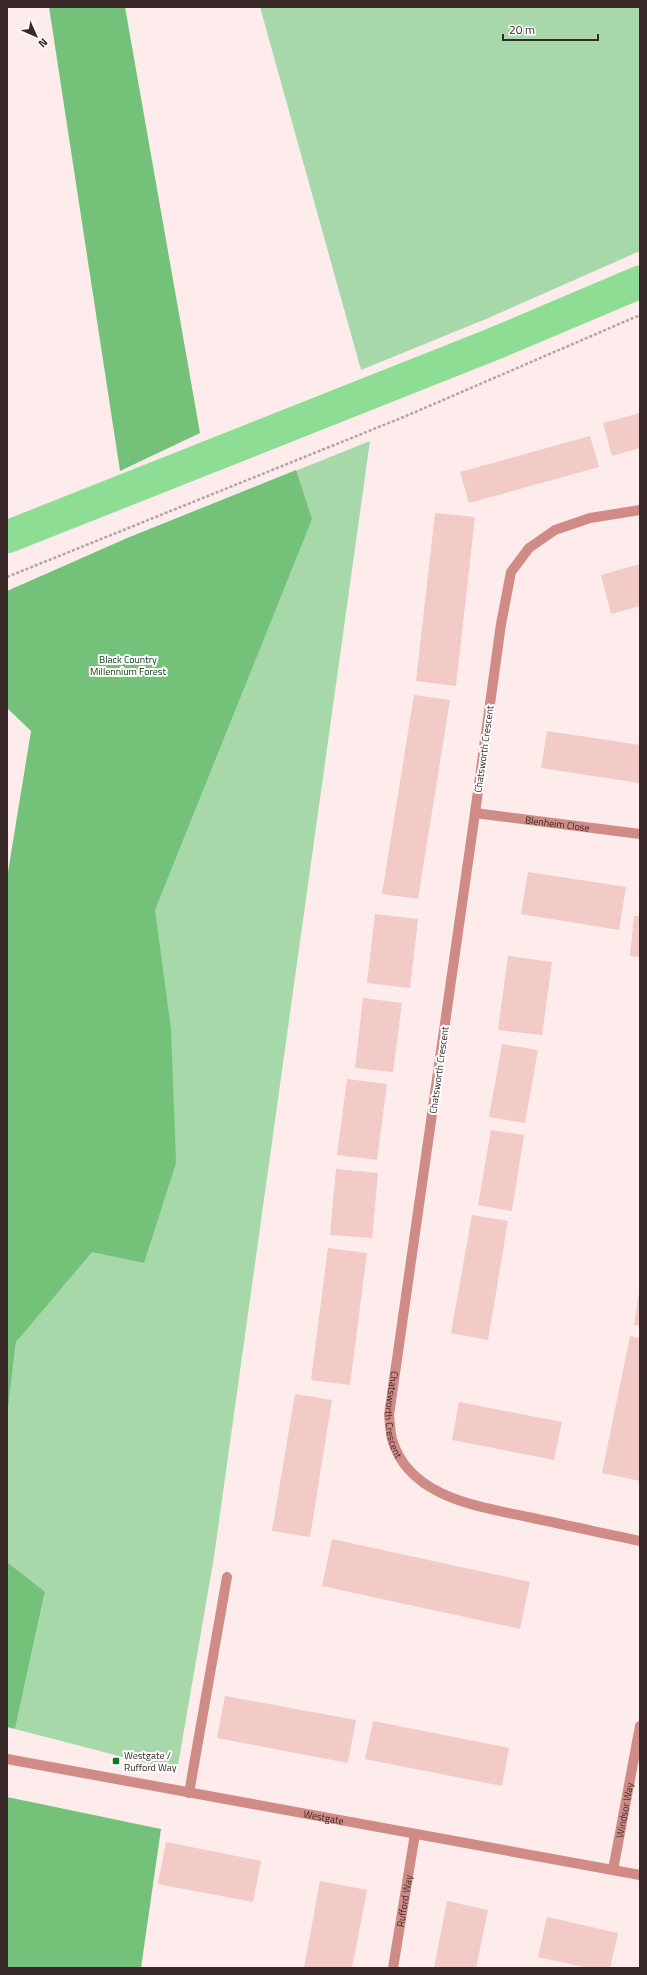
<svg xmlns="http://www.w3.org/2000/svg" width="647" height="1975" font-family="'Titillium Web',sans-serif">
<rect width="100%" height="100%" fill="#fdeceb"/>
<g fill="#a7d8aa">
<path d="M260 7H640V251L486 319 361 370Z"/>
<path d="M370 441 214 1557 177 1771 15 1729 45 1593 7 1562V1418L46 1096 125 539Z"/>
</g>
<g fill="#74c27a">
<path d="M49 7H125L200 433 120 471Z"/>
<path d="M296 470 312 519 155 910 171 1029 176 1163 144 1263 92 1252 16 1342 7 1418V878L31 731 7 708V591L125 539Z"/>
<path d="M7 1562 45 1592 15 1729 7 1727Z"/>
<path d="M7 1797 161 1829 141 1968H7Z"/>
</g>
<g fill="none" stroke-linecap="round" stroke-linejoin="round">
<path stroke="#8edd94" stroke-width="33" d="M7 537 496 343 640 282"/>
</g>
<g fill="#f2cac6">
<path d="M640 413V448L612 456 603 423Z"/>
<path d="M590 436 599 467 469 503 460 472Z"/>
<path d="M435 513 475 517 456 686 416 681Z"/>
<path d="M640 564V606L611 614 601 575Z"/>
<path d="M414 695 450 700 418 899 382 894Z"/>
<path d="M547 731 640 745 639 783 541 768Z"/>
<path d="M528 872 626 887 619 930 521 914Z"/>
<path d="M375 914 418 919 410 988 367 983Z"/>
<path d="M634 916H640V957L630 956Z"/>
<path d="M508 956 552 962 542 1035 498 1030Z"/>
<path d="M363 998 402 1003 393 1072 355 1068Z"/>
<path d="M502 1044 538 1050 525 1123 489 1117Z"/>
<path d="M347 1079 387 1084 377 1160 337 1155Z"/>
<path d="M491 1130 524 1135 512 1211 478 1205Z"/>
<path d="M336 1169 378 1173 372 1238 330 1235Z"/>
<path d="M472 1215 508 1221 488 1340 451 1333Z"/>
<path d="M328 1248 367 1253 350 1385 311 1380Z"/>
<path d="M639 1292H640V1326L634 1325Z"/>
<path d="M630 1336 640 1338V1481L602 1473Z"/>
<path d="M295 1394 332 1400 310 1537 272 1531Z"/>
<path d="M459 1402 562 1422 554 1460 452 1440Z"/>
<path d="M332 1539 530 1582 520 1629 322 1586Z"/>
<path d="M225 1696 356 1720 348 1763 217 1738Z"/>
<path d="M373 1721 509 1748 502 1786 365 1759Z"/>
<path d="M166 1842 261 1861 253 1902 158 1884Z"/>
<path d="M320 1881 367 1890 352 1968H304Z"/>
<path d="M447 1901 488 1910 476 1968H434Z"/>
<path d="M547 1917 618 1933 610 1968H588L538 1957Z"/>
</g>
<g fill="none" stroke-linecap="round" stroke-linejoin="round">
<path stroke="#b4a3a2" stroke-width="2.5" stroke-dasharray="3 2" stroke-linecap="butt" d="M7 577 406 416 640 315"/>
<g stroke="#d08b86" stroke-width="10">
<path id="s1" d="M640 510 590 518 555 530 529 548 511 572 501 624 475 813 389 1415C390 1422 390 1431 392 1439 409 1499 482 1507 533 1518 568 1526 604 1533 640 1541"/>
<path id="s2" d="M475 813 640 834"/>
<path id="s3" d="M7 1759 640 1875"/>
<path d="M189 1793 227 1577"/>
<path id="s4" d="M613 1870 640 1726"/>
<path id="s5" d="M393 1968 415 1834"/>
</g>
</g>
<rect fill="#117628" stroke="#fefefe" stroke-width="1.5" x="112" y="1757" width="8" height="8" rx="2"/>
<g text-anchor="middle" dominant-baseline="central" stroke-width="4" stroke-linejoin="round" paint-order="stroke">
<g font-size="10" fill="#003a0b" stroke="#fefefe">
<text x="128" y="659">Black Country<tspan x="128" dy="12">Millennium Forest</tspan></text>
</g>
<g font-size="10" fill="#382827" stroke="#fefefe">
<text transform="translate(484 749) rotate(-82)">Chatsworth Crescent</text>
<text stroke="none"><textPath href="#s2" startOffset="83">Blenheim Close</textPath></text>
<text transform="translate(439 1070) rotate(-82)">Chatsworth Crescent</text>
<text stroke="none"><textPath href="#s1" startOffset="1001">Chatsworth Crescent</textPath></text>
<text stroke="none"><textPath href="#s4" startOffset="61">Windsor Way</textPath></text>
<text stroke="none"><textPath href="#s3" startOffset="322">Westgate</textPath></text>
<text stroke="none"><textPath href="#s5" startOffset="68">Rufford Way</textPath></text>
</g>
<g font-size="10" fill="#382827" stroke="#fefefe" text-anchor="start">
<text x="124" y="1755">Westgate /<tspan x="124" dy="12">Rufford Way</tspan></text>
</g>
</g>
<rect width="647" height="1975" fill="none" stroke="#382827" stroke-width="16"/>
<g transform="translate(36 36) rotate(135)" stroke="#fefefe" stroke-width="3" paint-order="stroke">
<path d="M0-3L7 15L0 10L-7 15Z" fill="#382827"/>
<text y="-6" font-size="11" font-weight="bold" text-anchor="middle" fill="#382827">N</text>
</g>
<path d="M503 34v6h95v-6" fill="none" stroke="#382827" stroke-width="2"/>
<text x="509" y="34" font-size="12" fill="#382827" stroke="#fefefe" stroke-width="3" paint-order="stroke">20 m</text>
</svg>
